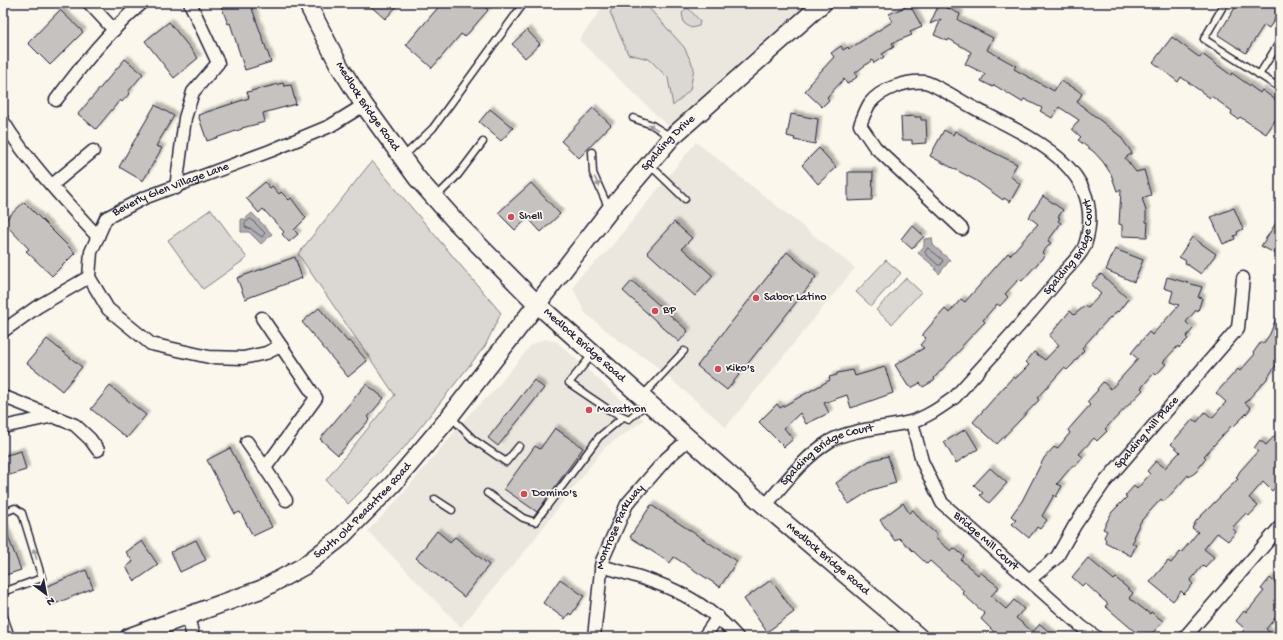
<svg xmlns="http://www.w3.org/2000/svg" width="1283" height="640" font-family="'Gochi Hand',sans-serif">
<defs>
<filter id="shadow"><feDropShadow dx="3.5" dy="-3.5" stdDeviation="1" flood-color="#0004"/></filter>
</defs>
<rect width="100%" height="100%" fill="#fbf7ec"/>
<filter id="ink" filterUnits="userSpaceOnUse"><feTurbulence type="fractalNoise" baseFrequency=".025" numOctaves="2"/><feDisplacementMap in="SourceGraphic" scale="8" xChannelSelector="R" yChannelSelector="G"/><feConvolveMatrix kernelMatrix="1 2 1 2 8 2 1 2 1" color-interpolation-filters="sRGB"/></filter>
<g filter="url(#ink)">
<g fill="#ebe7df">
<path d="M606 3H823L675 133 579 40Z"/>
<path d="M696 142 855 268 726 427 652 363 619 341 585 313 573 288 578 278 607 252Z"/>
<path d="M545 339 557 342 644 420 604 448 526 550 461 627 368 531 399 498 472 411 493 392 531 345Z"/>
</g>
<g fill="#dbd8d3" stroke="#7e7d87">
<path d="M618 3H647L648 7 684 47 694 68 690 90 673 106 668 78 649 59 628 54 610 12Z"/>
<path d="M687 8 689 9 700 21 699 26 691 28 684 23 682 13Z"/>
<path d="M372 161 501 313 485 346 403 449 348 504 326 480 395 395 298 254Z"/>
<path d="M211 209 247 258 203 289 168 240Z"/>
<path d="M886 260 901 273 871 306 856 292Z"/>
<path d="M906 278 921 292 892 324 876 310Z"/>
</g>
<g fill="#b1aeb0" stroke="#787681">
<path d="M252 213 272 234 261 244 249 232H241V219H245Z"/>
<path d="M932 238 933 245 950 260 939 274 935 270 936 268 918 253 924 246V239Z"/>
</g>
<g fill="none" stroke-linecap="round" stroke-linejoin="round">
<g stroke="#5b5a6a" stroke-width="1">
<path d="M251 219 265 233 262 237 251 229 245 227V223Z"/>
<path d="M928 248 943 260 941 265H938L925 253Z"/>
</g>
</g>
<g fill="#c6c2c0" stroke="#22223b" filter="url(#shadow)">
<path d="M220 3H250L271 62 245 70 230 23 228 24Z"/>
<path d="M367 3H400L385 19Z"/>
<path d="M442 3H480L488 10 465 37 461 34 432 68 406 45Z"/>
<path d="M1238 3H1280V11L1269 28 1264 25 1246 53 1218 35Z"/>
<path d="M939 4 960 14 958 20 993 38 987 50 1016 66 1014 69 1054 91 1060 81 1076 89 1082 94 1077 102 1120 136 1132 153 1125 158 1136 172 1144 170 1151 195 1142 198 1146 211V222H1148L1147 237 1122 236V225L1119 224 1121 190 1117 191 1111 174 1103 162 1094 152 1078 140 1081 137 1072 129 1079 120 1059 107 1052 118 1040 111 1042 108 1024 99 1022 102 994 85 993 87 981 81 985 74 965 64 971 52 949 39 948 41 934 35 941 19 930 24Z"/>
<path d="M910 5 922 27 910 32 912 35 892 43 894 47 882 54 884 57 874 63 872 60 855 73 857 77 847 84 844 79 827 97 829 100 822 107 805 91 811 84 810 83 834 57 831 53 841 46 843 50 848 47 849 49 892 22 889 14Z"/>
<path d="M60 10 83 32 50 65 28 43Z"/>
<path d="M169 22 198 58 174 78 145 41Z"/>
<path d="M527 30 540 44 525 58 512 44Z"/>
<path d="M1172 37 1200 58 1202 54 1231 75 1232 73 1260 93 1262 90 1280 103V113L1266 134 1240 117 1238 119 1231 114 1232 111 1211 96 1210 98 1181 77 1178 82 1153 62Z"/>
<path d="M125 59 143 74 128 92 130 93 122 102 120 100 96 129 78 114Z"/>
<path d="M283 83 284 86 291 85 296 104 263 113 265 122 242 128V129L207 141 198 115 249 98 247 92Z"/>
<path d="M155 105 174 116 156 146 162 148 143 181 119 167Z"/>
<path d="M593 108 611 125 579 158 561 141Z"/>
<path d="M490 109 513 128 501 141 479 122Z"/>
<path d="M791 114 818 119 815 144 794 140 795 138 787 136Z"/>
<path d="M915 116V117H921V120H926L927 143 912 144V140H902L901 117Z"/>
<path d="M944 130 953 135 955 131 967 138 966 139 1017 164 1010 176 1020 184 1010 202 1004 198 1003 200 975 180 930 156Z"/>
<path d="M819 148 836 167 818 184 802 165Z"/>
<path d="M848 172H873L872 200 848 201Z"/>
<path d="M265 182 270 188 272 186 279 194 281 192 289 200 291 198 306 218 294 230 298 234 289 242 282 234 284 232 263 209 259 213 246 198Z"/>
<path d="M531 183 560 214 541 232 528 218 515 230 498 213Z"/>
<path d="M1043 196 1063 210 1058 217 1060 218 1058 221 1061 223 1048 241 1051 243 1042 253 1045 255 1022 281 1019 279 1005 294 1008 297 1000 306 997 304 983 320 985 322 962 346 963 347 934 378 935 380 923 387 920 383 911 388 910 386H908L895 365 924 348 920 345 926 338 922 335 945 309 949 313 961 299 965 302 1008 253 1010 255 1038 224 1029 217Z"/>
<path d="M24 202 75 253 52 276 26 251 29 249 3 222Z"/>
<path d="M1234 208 1243 229 1237 232 1238 234 1234 236 1235 239 1223 244 1211 217Z"/>
<path d="M1280 217V256L1261 246Z"/>
<path d="M674 222 692 238 682 248 713 276 695 296 647 252Z"/>
<path d="M912 225 924 236 912 249 901 239Z"/>
<path d="M1192 237 1216 254 1201 274 1185 263 1186 261 1179 257Z"/>
<path d="M1115 249 1143 260 1134 282 1106 270Z"/>
<path d="M787 252 816 277 727 390 697 366Z"/>
<path d="M295 257 302 278 245 299 237 278Z"/>
<path d="M1101 274 1128 299 1118 312 1117 311 1111 318 1110 317 1082 348 1084 350 1073 364 1067 370 1064 368 1037 398 1039 400 997 444 973 422 1013 377 1015 379 1029 365 1026 362 1034 352 1045 360 1059 345 1049 336 1070 311 1074 315 1085 306 1088 308 1101 294 1091 285Z"/>
<path d="M1167 277 1202 287 1198 297 1202 298 1198 311 1196 310 1186 322 1193 329 1186 337 1188 339 1179 348 1178 346 1163 362 1166 364 1156 375 1154 373 1141 388 1143 390 1105 429 1107 431 1097 441 1094 438 1079 454 1083 457 1075 467 1073 465 1057 484 1062 486 1056 497 1054 495 1042 516 1047 520 1040 529 1037 527 1029 538 1012 524 1016 520 1011 516 1022 501 1044 458 1054 447 1057 449 1070 433 1068 430 1090 405 1087 402 1098 390 1097 389 1103 382 1111 389 1138 359 1131 353 1149 332 1152 335 1179 305 1170 302 1173 291 1164 288Z"/>
<path d="M632 281 688 331 679 342 623 291Z"/>
<path d="M319 308 348 342 350 341 367 361 348 377 302 322Z"/>
<path d="M1279 310 1280 359 1266 380 1245 403 1251 408 1247 413 1234 426 1232 425 1204 456 1206 458 1196 472 1189 477 1188 475 1164 502 1161 499 1141 521 1133 537 1135 538 1132 543 1136 545 1131 556 1105 542 1106 540 1104 537 1107 531 1103 529 1112 512 1127 497 1125 496 1134 486 1137 489 1150 474 1147 471 1156 461 1165 468 1180 452 1171 444 1193 419 1197 422 1205 412 1212 418 1226 402 1216 393 1238 369 1240 371 1255 354 1253 353 1261 342 1263 344 1270 334Z"/>
<path d="M47 339 82 367 62 391 27 363Z"/>
<path d="M885 367 893 393 851 408 847 395 824 403 829 413 806 424 800 413 784 428 793 439 784 447 759 422 777 404 780 408 830 380 829 377 837 375V373L853 370 855 376Z"/>
<path d="M534 380 544 388 498 446 488 438Z"/>
<path d="M366 384 384 398 368 417 370 419 338 455 320 439Z"/>
<path d="M110 386 146 415 127 438 91 409Z"/>
<path d="M555 428 583 448 537 512 504 489 535 446 540 449Z"/>
<path d="M966 429 978 449 956 463 944 442Z"/>
<path d="M1280 430V482L1272 491 1263 482 1249 498 1258 506 1249 516 1246 513 1232 528 1236 532 1228 541 1217 533 1204 549 1214 557 1205 567 1203 565 1190 581 1193 584 1184 594 1181 591 1173 601 1150 582 1168 561 1171 563 1180 552 1181 553 1198 532 1192 528 1196 521 1238 479 1236 478 1240 471 1258 451 1254 448 1260 440 1266 445Z"/>
<path d="M230 448 272 527 253 536 240 512 235 514 207 460Z"/>
<path d="M21 451 26 470 3 477V456Z"/>
<path d="M888 456 896 483 871 490 849 504 836 483 869 461Z"/>
<path d="M990 468 1007 483 989 503 980 495 983 493 974 485Z"/>
<path d="M903 503 909 513 913 510 921 520 937 535 935 538 951 551 954 548 964 556 961 560 978 575 980 572 999 587 991 596 1006 609 1014 600 1024 609 1016 618 1033 632 1040 624 1055 637H999L981 619 985 614 962 593 964 591 930 561 927 564 899 538 895 541 880 520Z"/>
<path d="M651 505 737 561 720 587 674 557 670 563 630 537Z"/>
<path d="M3 524 21 570 3 576Z"/>
<path d="M437 531 450 542 455 537 489 565 464 597 416 558Z"/>
<path d="M196 540 206 560 180 572 171 552Z"/>
<path d="M142 541 158 565 135 581 126 567 133 562 126 552Z"/>
<path d="M1088 558 1114 580 1116 578 1133 593 1129 598 1150 614 1151 612 1163 621 1149 637H1141L1105 606 1108 604 1099 596 1085 583 1082 586 1072 577Z"/>
<path d="M86 570 93 588 50 606 43 588Z"/>
<path d="M1270 578 1280 587V612L1266 629 1275 637H1238L1245 629 1236 621 1244 611 1246 613 1264 591 1261 589Z"/>
<path d="M560 579 584 596 571 615 569 613 565 619 543 603Z"/>
<path d="M771 580 794 612 767 632 744 599Z"/>
</g>
<g fill="none" stroke-linecap="round" stroke-linejoin="round">
<defs>
<g id="lane">
<path d="M1225 3 1204 39 1280 88"/>
<path d="M1259 75 1280 41"/>
<path d="M633 118 652 125 671 137"/>
<path d="M592 152 593 173 609 209"/>
<path d="M403 157 433 128 524 3"/>
<path d="M650 165 685 199"/>
<path d="M436 197 458 175 483 142"/>
<path d="M592 355 569 383 609 410 629 419 647 403"/>
<path d="M643 395 684 351"/>
<path d="M450 416 474 440 506 462 519 446"/>
<path d="M487 493 523 518 535 522 599 437 623 417"/>
<path d="M435 499 452 510"/>
<path d="M3 513 15 508 22 513 42 578 3 592"/>
<path d="M3 614 11 637"/>
</g>
<g id="street">
<path d="M89 3 114 30"/>
<path d="M56 100C82 65 109 31 142 3"/>
<path d="M3 121C26 160 67 203 98 237"/>
<path d="M52 185 93 151"/>
<path d="M176 188 185 118 193 92 218 63 190 3"/>
<path d="M262 318 281 346"/>
<path d="M3 331 37 307 89 277"/>
<path d="M3 398H7L75 425 90 439 98 450"/>
<path id="s1" d="M912 422 922 461 942 503 1082 627 1096 637"/>
<path d="M3 427 54 416"/>
<path d="M247 442 265 468"/>
<path id="s2" d="M286 500 265 468 316 398 281 346 266 353 243 358 209 357 151 344 108 309 89 277 91 252 106 218 144 198 270 151 330 126 364 105"/>
<path id="s3" d="M765 506C784 484 804 457 830 441 851 429 885 428 910 422 926 418 941 407 955 397 992 355 1031 315 1065 271 1071 264 1082 254 1085 245 1109 169 1030 137 976 109 966 104 933 83 925 82 907 80 881 89 870 103 866 109 863 118 860 125L875 147 962 229"/>
<path d="M601 566C656 581 698 593 737 637"/>
<path id="s4" d="M1029 580 1057 557 1075 525 1104 483 1238 328 1243 278"/>
<path d="M188 616 193 637"/>
<path id="s5" d="M594 637 602 561 627 504 667 458 690 438"/>
<path d="M704 637 718 617"/>
<path d="M1185 637 1280 527"/>
</g>
<g id="secondary">
<path id="s6" d="M307 3 340 67 364 105 417 178 457 223 537 304 765 506 919 637"/>
<path id="s7" d="M129 637 262 589 304 566 340 538 393 484 447 420 610 210 672 137 823 3"/>
</g>
</defs>
<use href="#lane" stroke="#22223b" stroke-width="9"/>
<use href="#street" stroke="#22223b" stroke-width="15"/>
<use href="#secondary" stroke="#22223b" stroke-width="20"/>
<use href="#lane" stroke="#fbf7ec" stroke-width="6"/>
<use href="#street" stroke="#fbf7ec" stroke-width="12"/>
<use href="#secondary" stroke="#fbf7ec" stroke-width="17"/>
</g>
<defs><path id="oneway-solid" d="M-6-.8H1V-3.2L6.5 0L1 3.2V.8H-6Z"/></defs>
<g fill="#99979c">
<use href="#oneway-solid" transform="translate(653 127) rotate(-149)"/>
<use href="#oneway-solid" transform="translate(597 182) rotate(64)"/>
<use href="#oneway-solid" transform="translate(35 554) rotate(-107)"/>
</g>
</g>
<g fill="#d1495b" stroke="#fbf7ec" stroke-width="1.5">
<circle cx="511" cy="217" r="4"/>
<circle cx="756" cy="298" r="4"/>
<circle cx="655" cy="311" r="4"/>
<circle cx="718" cy="369" r="4"/>
<circle cx="589" cy="410" r="4"/>
<circle cx="524" cy="494" r="4"/>
</g>
<g text-anchor="middle" dominant-baseline="central" stroke-width="3.5" stroke-linejoin="round" paint-order="stroke">
<g font-size="12" fill="#22223b" stroke="#fbf7ec">
<text stroke="none"><textPath href="#s6" startOffset="120">Medlock Bridge Road</textPath></text>
<text stroke="none"><textPath href="#s7" startOffset="749">Spalding Drive</textPath></text>
<text stroke="none"><textPath href="#s2" startOffset="547">Beverly Glen Village Lane</textPath></text>
<text stroke="none"><textPath href="#s3" startOffset="419">Spalding Bridge Court</textPath></text>
<text stroke="none"><textPath href="#s6" startOffset="444">Medlock Bridge Road</textPath></text>
<text stroke="none"><textPath href="#s4" startOffset="190">Spalding Mill Place</textPath></text>
<text stroke="none"><textPath href="#s3" startOffset="83">Spalding Bridge Court</textPath></text>
<text stroke="none"><textPath href="#s7" startOffset="270">South Old Peachtree Road</textPath></text>
<text stroke="none"><textPath href="#s5" startOffset="115">Montrose Parkway</textPath></text>
<text stroke="none"><textPath href="#s1" startOffset="145">Bridge Mill Court</textPath></text>
<text stroke="none"><textPath href="#s6" startOffset="768">Medlock Bridge Road</textPath></text>
</g>
<g font-size="12" fill="#22223b" stroke="#fbf7ec" text-anchor="start">
<text x="519" y="217">Shell</text>
<text x="764" y="298">Sabor Latino</text>
<text x="663" y="311">BP</text>
<text x="726" y="369">Kiko's</text>
<text x="597" y="410">Marathon</text>
<text x="532" y="494">Domino's</text>
</g>
</g>
<rect width="1283" height="640" fill="none" stroke="#fbf7ec" stroke-width="16"/>
<rect x="8" y="8" width="1267" height="624" fill="none" stroke="#22223b" stroke-width="1.5" filter="url(#ink)"/>
<g transform="translate(46 594) rotate(148)" stroke="#fbf7ec" stroke-width="3" paint-order="stroke">
<path d="M0-3L7 15L0 10L-7 15Z" fill="#22223b"/>
<text y="-6" font-size="11" font-weight="bold" text-anchor="middle" fill="#22223b">N</text>
</g>
</svg>
